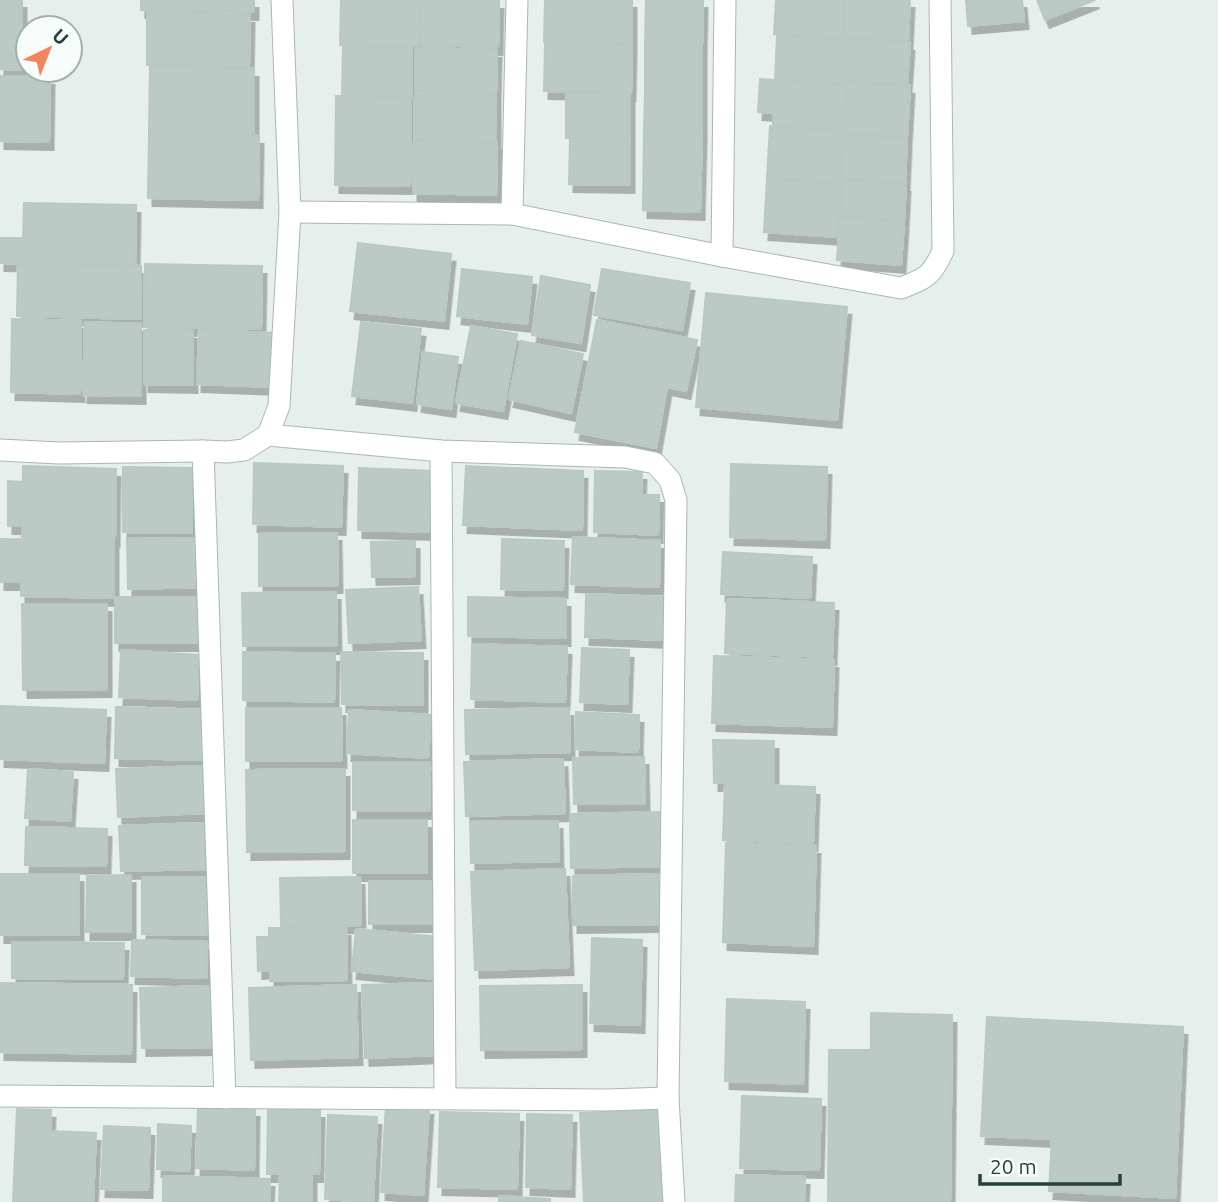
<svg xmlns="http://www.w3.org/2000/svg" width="1218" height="1202" font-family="Ubuntu,sans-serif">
<defs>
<filter id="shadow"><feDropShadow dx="4.5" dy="8" stdDeviation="0" flood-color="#0004"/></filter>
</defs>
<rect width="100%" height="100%" fill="#e6efeb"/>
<g fill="#bbcac4" stroke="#b8c9c2" stroke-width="2" filter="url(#shadow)">
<path d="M0 0H22V70L0 69Z"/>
<path d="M141 0H254V12L141 10Z"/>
<path d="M341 0H419L418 46 340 45Z"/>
<path d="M421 0 499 1 498 47 420 45Z"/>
<path d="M545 0H632V43L544 42Z"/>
<path d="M646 0H703L702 46 645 44Z"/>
<path d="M776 0H844L842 39 774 34Z"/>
<path d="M845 0H910L908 41 843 37Z"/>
<path d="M966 0H1022L1024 21 968 26Z"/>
<path d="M1037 0H1095L1045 20Z"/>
<path d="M147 13 250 15 249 67 147 65Z"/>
<path d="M777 35 846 40 843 84 775 80Z"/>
<path d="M849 38 910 43 907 85 846 81Z"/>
<path d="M545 43 632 44 631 93 544 91Z"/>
<path d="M645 44 702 46V93L645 92Z"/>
<path d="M343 46 412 47V98L342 96Z"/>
<path d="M416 48 497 50 496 94 415 92Z"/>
<path d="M150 66 254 69V133L149 132Z"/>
<path d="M0 76 50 77 49 142 0 141Z"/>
<path d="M760 79 846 85 843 130 773 126V113L758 112Z"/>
<path d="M848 82 910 86 907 137 845 133Z"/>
<path d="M645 92 702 93V133L644 132Z"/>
<rect x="566" y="93" width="64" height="45"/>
<path d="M415 95 496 96V141L414 139Z"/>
<path d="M336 96 411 98 410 186 335 185Z"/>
<path d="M770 126 843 132 839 183 767 178Z"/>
<path d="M644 132 702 133 700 212 643 210Z"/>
<path d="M149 134 259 136 258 200 148 198Z"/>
<path d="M845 134 907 139 905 183 841 179Z"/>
<path d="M570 138 630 139V185L569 184Z"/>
<path d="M414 141 497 143 496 195 413 193Z"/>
<path d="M767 179 841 184 838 237 764 232Z"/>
<path d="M843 180 906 184 904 220 840 216Z"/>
<path d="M24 203 136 205 135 266 0 263V238H23Z"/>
<path d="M840 218 904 222 901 265 837 260Z"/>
<path d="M358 243 451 254 444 321 350 311Z"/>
<path d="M18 264 141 266V319L17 316Z"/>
<path d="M145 264 262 266 261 329 144 327Z"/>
<path d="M462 269 532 277 527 324 457 316Z"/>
<path d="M602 269 690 283 682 330 594 315Z"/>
<path d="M541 276 590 285 581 343 532 335Z"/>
<path d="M706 293 847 307 837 420 696 407Z"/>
<path d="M12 319 81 321 80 394 11 392Z"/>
<path d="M597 320 697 340 686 391 667 387 656 448 575 432Z"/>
<path d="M85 322 141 324V396L83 395Z"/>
<path d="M361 322 421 329 412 403 352 396Z"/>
<path d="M471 326 517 334 503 411 456 403Z"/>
<path d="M144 330 193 331V385L144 384Z"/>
<path d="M199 330 278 333 276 387 197 384Z"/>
<path d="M521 341 583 354 571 413 509 399Z"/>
<path d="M423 352 458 357 451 409 417 404Z"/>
<path d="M254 463 343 466 341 527 253 524Z"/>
<path d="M731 464 827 467 825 540 730 537Z"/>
<path d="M23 466 116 469 115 539 22 537V526H8V481L23 482Z"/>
<path d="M466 466 583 471 582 530 463 525Z"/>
<path d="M123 467 192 468V533L123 532Z"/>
<path d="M359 468 435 471 433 532 358 530Z"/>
<path d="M595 471 642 472 641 495H659L658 535 594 532Z"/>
<path d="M337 533 338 585 259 586V534Z"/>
<path d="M573 537 660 541 659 587 571 584Z"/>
<path d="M199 538 200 587 128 589 127 539Z"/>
<path d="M0 539 114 541V598L21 596V582H0Z"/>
<path d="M502 539 564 541 563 590 501 589Z"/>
<path d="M415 541V576L372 577 371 542Z"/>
<path d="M723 552 812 557 810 598 721 594Z"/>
<path d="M418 587 421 640 349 643 346 590Z"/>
<path d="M336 592 337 646H243L242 593Z"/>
<path d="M586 594 667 597 666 640 585 637Z"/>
<path d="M115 597H197L198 643H115Z"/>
<path d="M468 597 566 599V638L468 636Z"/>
<path d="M727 599 834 603 832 657 725 653Z"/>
<path d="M22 604H107V689L23 690Z"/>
<path d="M472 644 567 647 565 702 471 699Z"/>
<path d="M582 648 629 650 627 704 580 702Z"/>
<path d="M121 650 199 655 197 700 119 697Z"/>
<path d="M243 652 335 654 334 702 243 700Z"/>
<path d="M341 652 423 653V705L342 704Z"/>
<path d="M714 656 834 660 832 727 712 723Z"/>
<path d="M0 706 106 710 104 763 0 759Z"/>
<path d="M116 707 208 710 206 760 115 758Z"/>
<path d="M246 708H341L342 760 246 761Z"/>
<path d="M569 708 570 752 466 754 465 710Z"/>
<path d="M349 710 431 715 428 758 347 753Z"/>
<path d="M576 712 639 715 638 752 575 749Z"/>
<path d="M713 740 774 741V783H714Z"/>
<path d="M644 757 645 803 574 804 573 758Z"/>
<path d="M563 759 565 813 466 816 464 762Z"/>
<path d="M353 762H430V811L353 810Z"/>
<path d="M203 766 205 813 118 817 116 769Z"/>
<path d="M28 769 73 772 70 821 25 818Z"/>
<path d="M345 769V851L247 852 246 770Z"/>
<path d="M725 784 815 787 813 843 723 840Z"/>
<path d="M666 812 667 866 571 868 570 814Z"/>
<rect x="353" y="820" width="74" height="53"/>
<path d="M558 821 559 861 471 863 470 822Z"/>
<path d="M204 823 206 869 121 871 119 826Z"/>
<path d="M26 827 107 829 106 866 25 865Z"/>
<path d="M726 843 816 846 813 946 723 942Z"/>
<path d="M565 869 569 967 475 970 471 872Z"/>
<rect x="0" y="874" width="79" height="61"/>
<path d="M658 874 659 924 573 925V876Z"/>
<path d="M131 875V932H86L87 876Z"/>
<path d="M142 877 208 878V935L142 934Z"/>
<path d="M360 877 361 925 281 926 280 878Z"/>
<rect x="369" y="881" width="63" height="43"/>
<path d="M269 928H346L347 980 270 981V970L258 971 257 937H269Z"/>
<path d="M356 929 439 937 435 979 352 971Z"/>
<path d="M592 938 642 940 640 1025 590 1023Z"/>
<path d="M132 940 207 942V978L131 976Z"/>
<path d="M12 942 124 943 123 979 12 978Z"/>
<path d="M0 983 132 985 131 1054 0 1052Z"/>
<path d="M433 983 437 1055 365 1058 362 985Z"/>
<path d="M356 985 358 1057 251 1060 249 988Z"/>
<path d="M582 985V1049L481 1050 480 986Z"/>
<path d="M214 986 216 1047 142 1048 140 988Z"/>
<path d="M727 999 805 1002 803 1084 725 1081Z"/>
<path d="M871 1013 952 1015 950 1202H828L829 1050H871Z"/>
<path d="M987 1017 1183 1027 1175 1198 1049 1191 1052 1139 981 1136Z"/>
<path d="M742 1096 821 1099 819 1170 740 1168Z"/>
<path d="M386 1105 429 1107 423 1195 381 1192Z"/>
<path d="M198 1107 255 1109 254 1170 196 1168Z"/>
<path d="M17 1109 51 1110 50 1131 96 1133 93 1202H13Z"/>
<path d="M268 1109 320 1110 319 1174H312V1202H279L280 1174H267Z"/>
<path d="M661 1110 665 1202H584L580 1113Z"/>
<path d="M440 1112 519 1114 517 1189 438 1187Z"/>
<path d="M527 1114 572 1115 570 1189 526 1187Z"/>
<path d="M328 1115 377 1117 373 1202 325 1199Z"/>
<path d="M158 1124 191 1126 189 1171 157 1169Z"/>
<path d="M104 1126 150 1128 148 1190 101 1189Z"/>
<path d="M736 1175 805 1177 804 1202H735Z"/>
<path d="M163 1176 270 1179 269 1202H163Z"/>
<path d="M499 1196 550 1199V1202H499Z"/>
</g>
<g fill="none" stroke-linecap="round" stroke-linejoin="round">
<defs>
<g id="minor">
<path d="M290 212 512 214 722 256 901 288C926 278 931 277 943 251L940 0"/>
<path d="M512 214 517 0"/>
<path d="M722 256 725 0"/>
<path d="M268 435 441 451 625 457 655 463 670 480 676 500 668 1098 674 1202"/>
<path d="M0 450 59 453 203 451 227 452 244 450 268 435 279 406 290 212 282 0"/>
<path d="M203 451 225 1098"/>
<path d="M441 451 445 1098"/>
<path d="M0 1096 607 1100 668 1098"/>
</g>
</defs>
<use href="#minor" stroke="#a8b8b2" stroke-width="23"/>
<use href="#minor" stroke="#fff" stroke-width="21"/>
</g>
<g transform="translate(49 49) rotate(43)"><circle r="33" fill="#f7fbf9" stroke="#a3b1ad" stroke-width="2"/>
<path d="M0-5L12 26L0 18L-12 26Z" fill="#f4845f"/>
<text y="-10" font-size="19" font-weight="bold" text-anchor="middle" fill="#24423a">U</text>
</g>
<path d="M980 1174v10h140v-10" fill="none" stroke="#24423a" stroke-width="3.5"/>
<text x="990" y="1174" font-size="21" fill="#24423a" stroke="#f7fbf9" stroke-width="5" paint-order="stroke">20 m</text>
</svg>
